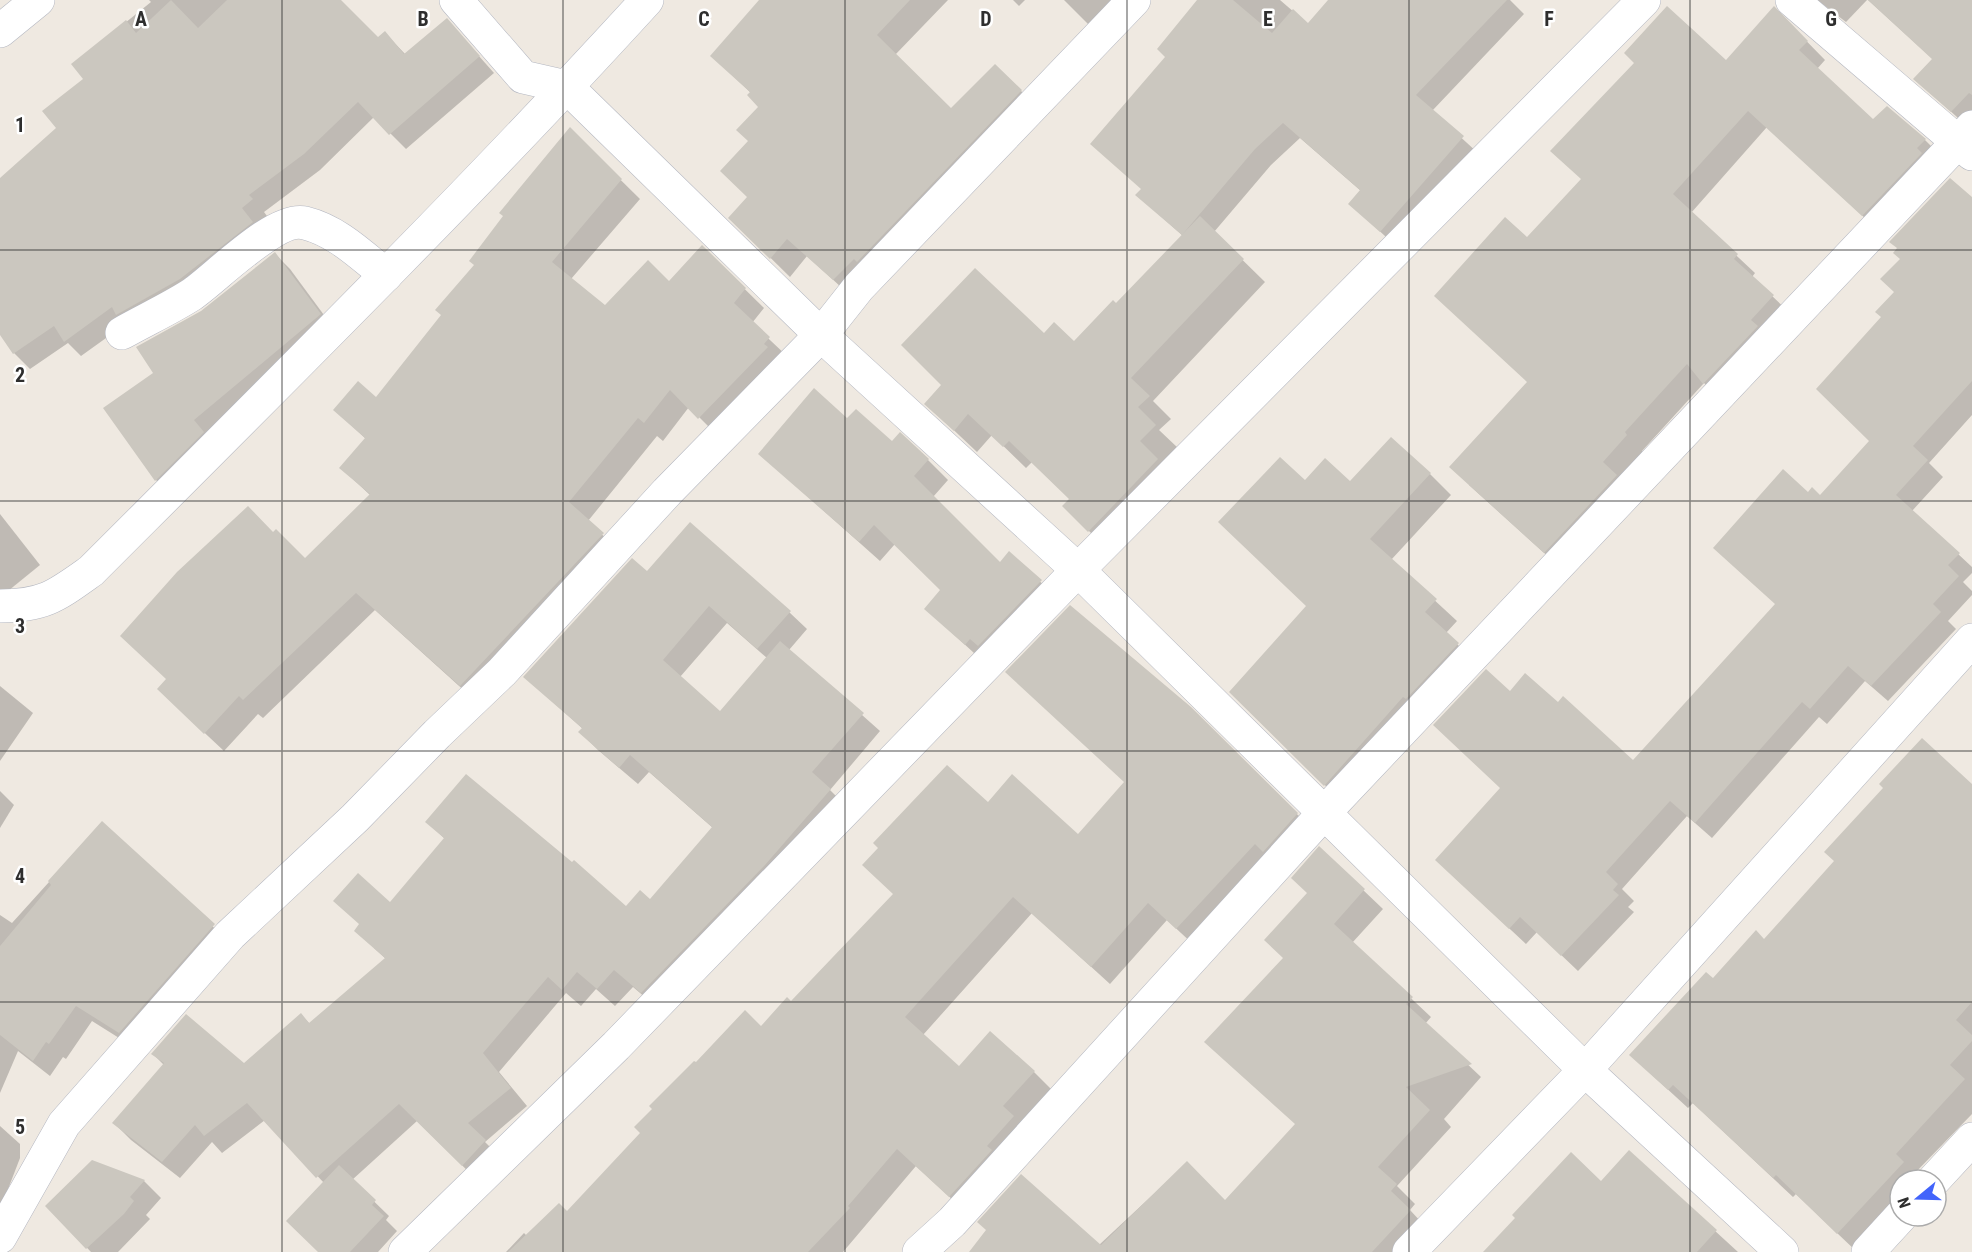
<svg xmlns="http://www.w3.org/2000/svg" width="1972" height="1252" font-family="'Roboto Condensed',sans-serif">
<rect width="100%" height="100%" fill="#efe9e1"/>
<g fill="#0003" fill-rule="evenodd">
<path d="M149 0H340L378 39 385 33 406 55 447 20 494 73 406 149 374 117 320 170 264 212 267 216 257 224 127 323 81 356 68 343 30 369 14 353 0 332V204L58 129 85 79 73 65 151 2Z"/>
<path d="M761 0H948L895 55 951 110 1021 91 1040 109 853 298 807 256 790 277 730 218 749 197V141L760 107 751 93 731 74Z"/>
<path d="M1013 0H1025L1019 6Z"/>
<path d="M1064 0H1128L1105 41Z"/>
<path d="M1210 0H1280L1309 25 1330 0H1510L1524 14 1432 111 1478 153 1397 247 1350 204 1361 191 1300 138 1271 165 1214 232 1265 282 1153 401 1171 419 1159 430 1178 448 1111 553 1064 506 1070 499 1032 462 1026 468 992 435 977 452 926 404 1044 335 1074 343 1116 305 1183 236 1137 195 1142 190 1167 57Z"/>
<path d="M1817 0H1867L1846 22Z"/>
<path d="M1868 0H1972V123L1968 127 1915 79 1934 60Z"/>
<path d="M1774 8 1825 60 1817 69 1874 121 1925 140 1943 158 1881 233 1767 127 1691 213 1755 273 1752 277 1791 314 1722 401 1704 383 1642 451 1644 454 1563 570 1469 485 1528 382 1527 239 1726 62Z"/>
<path d="M570 130 640 199 571 279 606 307 669 283 702 247 764 308 752 323 788 357 718 436 689 407 663 441 657 436 588 521 621 553 479 704 375 610 263 718 258 714 224 751 178 708 168 680 273 533 305 560 370 495 341 468 366 439 335 410 376 399 443 316Z"/>
<path d="M1972 199V415L1929 463 1943 477 1912 511 1972 567V573L1963 582 1972 591V595L1948 621 1956 629 1888 701 1865 681 1827 724 1819 717 1712 838 1687 816 1622 889 1634 901 1628 907 1634 912 1578 971 1537 932 1526 944 1453 876 1502 789 1510 693 1558 704 1634 762 1776 605 1808 494 1820 497 1871 441 1883 317Z"/>
<path d="M275 254 290 269 335 330 171 495 156 480 202 312Z"/>
<path d="M847 420 928 460 948 480 933 497 1000 564 1009 553 1061 601 986 664 926 609 942 590 895 544 880 561 760 454Z"/>
<path d="M1430 474 1451 495 1391 560 1457 621 1446 633 1478 665 1346 806 1231 692 1308 607 1305 482 1350 484Z"/>
<path d="M0 514 40 565 8 591 0 593Z"/>
<path d="M647 573 789 612 807 629 789 650 880 731 830 790 848 808 660 1010 633 987 615 1006 596 989 581 1006 566 993 499 1072 527 1106 485 1142 502 1159 480 1183 417 1121 352 1180 389 1216 386 1220 397 1231 378 1252H320L324 1183 265 1120 222 1153 212 1142 180 1178 131 1140 114 1123 164 1065 153 1054 244 1065 301 1015 310 1024 386 959 374 948 390 904 445 839 427 822 626 908 650 901 713 828 649 772 638 784 598 750 580 732 583 729 525 677ZM727 623 767 658 720 713 680 677Z"/>
<path d="M0 686 33 713 0 761Z"/>
<path d="M1190 708 1315 832 1195 946 1167 920 1110 984 1032 913 923 1035 959 1068 1034 1072 1052 1090 968 1214 916 1166 843 1252H506L524 1233 527 1236 567 1213 642 1133 696 1064 761 1028 791 1003 988 804 1078 836Z"/>
<path d="M1972 786V1114L1914 1174 1920 1180H1900V1206L1857 1252 1796 1194 1793 1197 1693 1103 1688 1108 1651 1074 1713 980Z"/>
<path d="M0 791 14 805 0 828Z"/>
<path d="M96 830 230 941 135 1048 92 1021 66 1059 63 1057 50 1076 18 1051 0 1093V915L12 923Z"/>
<path d="M1319 848 1383 909 1352 943 1431 1017 1425 1024 1481 1077 1444 1119 1451 1127 1397 1186 1415 1204 1410 1210 1422 1223 1395 1252H970L1099 1245 1187 1163 1225 1202 1296 1125 1285 959 1309 894Z"/>
<path d="M0 1126 20 1144V1158L0 1210Z"/>
<path d="M1629 1152 1738 1252H1485L1601 1184Z"/>
<path d="M93 1162 144 1181 161 1198 146 1215 150 1219 118 1252H91L47 1206Z"/>
</g>
<g fill="#cbc7bf">
<path d="M171 0 198 28 227 0H341L378 37 385 31 404 54 447 18 480 56 389 135 358 102 304 154 249 195 253 199 242 208 253 222 180 279 116 315 112 307 64 342 54 326 13 354 0 335V178L56 128 42 111 83 79 71 64 126 20 136 33Z"/>
<path d="M759 0H910L877 35 951 108 995 64 1022 90 857 262 854 259 833 280 787 239 770 259 728 218 747 197 720 171 748 141 736 130 758 107 747 95 750 92 710 56Z"/>
<path d="M1197 0H1233L1272 33 1293 9 1308 23 1328 0H1507L1416 95 1464 136 1380 232 1348 204 1360 190 1283 123 1255 149 1182 235 1135 195 1141 189 1090 144 1165 57 1157 49Z"/>
<path d="M1868 0H1972V95L1969 93 1951 112 1913 79 1932 59Z"/>
<path d="M1667 6 1726 60 1774 6 1808 41 1799 50 1873 119 1887 106 1926 139 1917 148 1922 153 1862 216 1748 111 1673 194 1738 254 1734 259 1774 295 1751 320 1758 326 1703 384 1687 364 1625 432 1627 435 1603 462 1617 475 1544 553 1449 467 1527 382 1434 296 1505 217 1527 237 1581 179 1550 151 1634 63 1624 53Z"/>
<path d="M570 127 622 179 552 262 605 305 648 260 669 281 702 245 746 288 734 303 770 337 764 344 768 347 698 419 670 390 644 423 638 418 569 502 604 533 460 686 356 593 243 700 239 696 204 734 157 689 166 679 120 636 177 572 248 506 273 532 276 529 305 558 370 494 339 468 365 438 333 410 358 381 376 397 441 315 435 310 474 265 469 261 503 216 499 213Z"/>
<path d="M1950 178 1972 197V381L1913 446 1928 460 1896 495 1960 553 1948 565 1959 576 1933 604 1941 612 1871 686 1848 666 1810 709 1802 702 1695 823 1670 801 1606 872 1618 884 1613 890 1619 895 1561 956 1520 917 1509 929 1435 860 1500 788 1433 725 1486 669 1510 691 1525 673 1558 702 1563 696 1633 760 1775 604 1713 548 1783 469 1808 492 1812 487 1820 495 1869 441 1816 389 1881 317 1875 312 1894 292 1880 279 1900 259 1893 253 1897 248 1889 242Z"/>
<path d="M1200 216 1244 259 1131 378 1150 396 1138 407 1156 425 1140 441 1158 459 1088 532 1062 506 1069 499 1009 441 1003 447 968 414 954 431 924 404 941 385 901 345 975 268 1044 333 1054 322 1074 341 1113 300 1116 303Z"/>
<path d="M275 252 321 314 194 420 204 432 155 481 103 408 153 373 136 347 201 311Z"/>
<path d="M814 388 847 418 856 409 892 441 900 432 929 459 914 476 1000 562 1009 551 1042 580 978 646 970 639 965 645 924 609 940 590 874 525 859 542 758 454Z"/>
<path d="M1391 437 1431 473 1370 539 1437 599 1425 612 1459 643 1406 699 1403 697 1324 786 1229 692 1306 606 1218 522 1280 457 1305 480 1325 458 1350 481Z"/>
<path d="M690 522 791 611 757 649 709 606 663 660 720 711 780 641 864 713 812 772 831 789 765 865 641 993 614 970 597 989 577 972 562 990 548 977 483 1053 511 1088 468 1123 486 1140 462 1166 399 1104 316 1178 247 1103 204 1136 195 1125 162 1162 112 1123 164 1063 151 1054 186 1014 244 1063 301 1013 309 1023 385 958 354 931 359 924 333 901 358 873 390 902 444 838 425 822 466 774 572 862 574 860 626 906 640 890 650 899 712 827 630 755 619 768 578 732 582 728 523 677 632 558 647 571Z"/>
<path d="M1070 605 1191 707 1298 813 1263 852 1255 844 1176 929 1148 903 1091 967 1013 897 905 1017 959 1066 990 1031 1035 1071 1003 1106 1014 1116 987 1146 992 1150 949 1197 897 1149 848 1206 850 1208 808 1252H508L559 1203 567 1211 640 1133 634 1127 652 1109 649 1106 694 1061 696 1062 745 1010 761 1026 787 997 791 1001 893 894 862 865 878 848 873 843 947 765 988 802 1012 774 1078 834 1124 782 1005 672Z"/>
<path d="M1922 738 1972 784V1002L1956 1020 1972 1035V1041L1950 1065 1965 1079 1896 1154 1904 1162 1837 1234 1776 1175 1773 1178 1673 1085 1668 1090 1629 1055 1706 972 1713 978 1756 930 1764 939 1834 861 1824 852 1883 788 1879 784Z"/>
<path d="M102 821 215 924 119 1033 76 1006 49 1044 46 1042 33 1061 0 1035V946L51 885 48 881Z"/>
<path d="M1319 846 1365 889 1334 924 1413 997 1406 1004 1472 1064 1406 1087 1430 1110 1378 1167 1397 1184 1391 1191 1411 1210 1372 1252H969L986 1230 977 1222 1021 1174 1101 1245 1187 1161 1225 1200 1295 1124 1204 1042 1283 958 1264 940 1307 893 1291 878Z"/>
<path d="M1629 1150 1717 1230 1697 1252H1483L1515 1218 1512 1215 1571 1152 1601 1181Z"/>
<path d="M92 1160 145 1180 130 1197 134 1201 124 1214 86 1249 45 1206Z"/>
<path d="M339 1165 376 1200 372 1205 384 1216 350 1252H318L286 1221Z"/>
</g>
<g fill="none" stroke-linecap="round" stroke-linejoin="round">
<defs>
<g id="minor">
<path d="M456 0 523 77 567 87 821 335 1078 570 1585 1070 1782 1252"/>
<path d="M1792 0 1972 154"/>
<path d="M0 31 38 0"/>
<path d="M122 333C145 320 169 309 191 295 215 279 276 215 305 223 337 231 361 255 386 275"/>
<path d="M0 606C44 606 56 596 91 571 279 383 468 196 647 0"/>
<path d="M1934 1180 1972 1139"/>
<path d="M0 1237 64 1124 230 935 355 818 437 734 502 672 667 492 821 335 859 287 1134 0"/>
<path d="M405 1252 616 1046 1078 570 1644 0"/>
<path d="M919 1252 952 1222 1324 813 1972 127"/>
<path d="M1409 1252 1585 1070 1972 640"/>
<path d="M1868 1252 1901 1216"/>
</g>
</defs>
<use href="#minor" stroke="#b4b7c1" stroke-width="34"/>
<use href="#minor" stroke="#fff" stroke-width="33"/>
</g>
<path fill="none" stroke="#2e2e2e" stroke-width="1.5" stroke-opacity="0.55" d="M282 0V1252M563 0V1252M845 0V1252M1127 0V1252M1409 0V1252M1690 0V1252M0 250H1972M0 501H1972M0 751H1972M0 1002H1972"/>
<g font-size="20" text-anchor="middle" font-weight="bold" fill="#2e2e2e" stroke="#fff" stroke-width="5" stroke-linejoin="round" paint-order="stroke">
<text x="141" y="26">A</text>
<text x="423" y="26">B</text>
<text x="704" y="26">C</text>
<text x="986" y="26">D</text>
<text x="1268" y="26">E</text>
<text x="1549" y="26">F</text>
<text x="1831" y="26">G</text>
<text x="20" y="132">1</text>
<text x="20" y="382">2</text>
<text x="20" y="633">3</text>
<text x="20" y="883">4</text>
<text x="20" y="1134">5</text>
</g>
<g transform="translate(1918 1198) rotate(251)"><circle r="28" fill="#ffffff" stroke="#ababab" stroke-width="1.5"/>
<path d="M0-4.5L10 22L0 15L-10 22Z" fill="#4264fb"/>
<text y="-9" font-size="16" font-weight="bold" text-anchor="middle" fill="#2e2e2e">N</text>
</g>
</svg>
